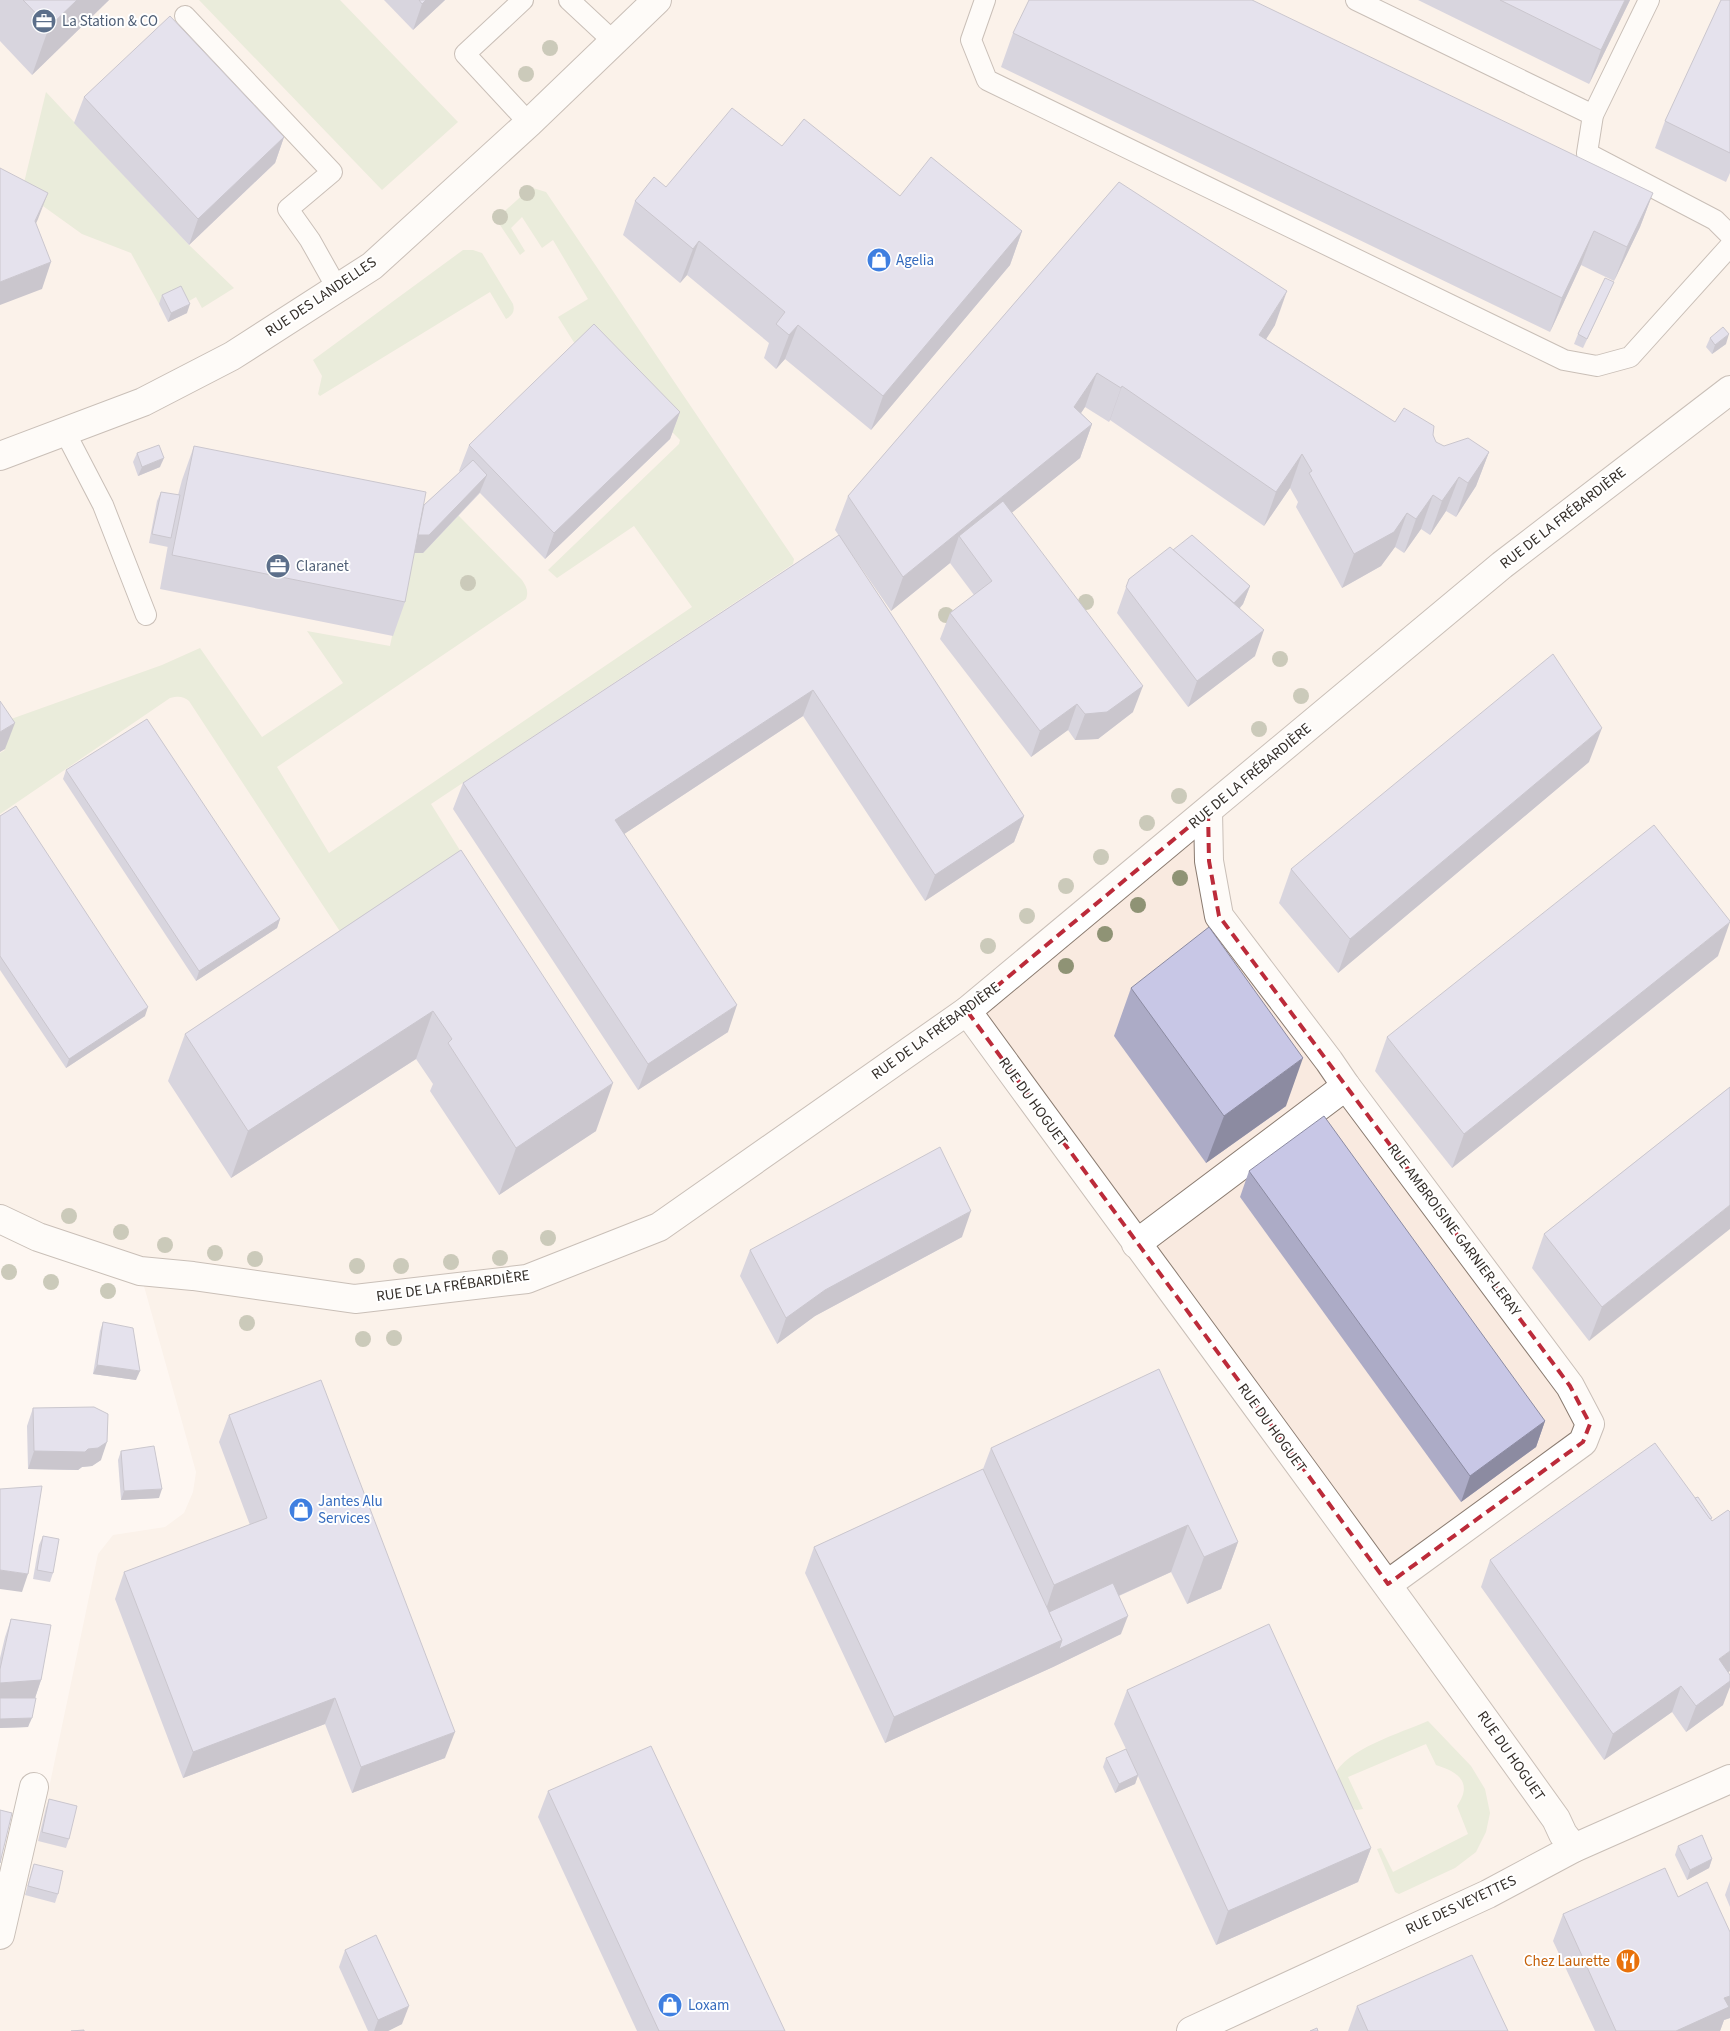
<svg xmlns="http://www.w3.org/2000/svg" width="1730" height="2031" font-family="'Source Sans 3',sans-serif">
<rect width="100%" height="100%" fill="#fef7f2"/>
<path fill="#f9eae0" d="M0 0H1730V2031H0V1949L49 1788 98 1554 113 1535 165 1527 184 1513 193 1492 196 1472 140 1272 0 1219Z"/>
<g fill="#d3ddbe">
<path d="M199 0H340L458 122 382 190Z"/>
<path d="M46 92 189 245 234 288 202 308 196 297 182 305 159 304 131 253 82 234 22 191Z"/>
<path d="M533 188 546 192 794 559 793 564 431 804 461 852 341 933 189 701C183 696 178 696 170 698L0 814V753L5 750 0 741V723L162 665 200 648 262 737 343 683 307 631 390 646 409 553H423L458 515 522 580C526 586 529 591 526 599L277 767 329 853 692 607 634 526 557 578 548 570 679 444 680 440 591 350 580 352 558 317 588 299 553 240 542 248 522 217 511 228 525 251 520 255 496 219 528 190Z"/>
<path d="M463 250H473L482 253 513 304C515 311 513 315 506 319L490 292 320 396 318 394 322 376 313 360Z"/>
<path d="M1428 1721 1471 1766 1485 1789 1490 1813 1486 1832 1476 1852 1455 1868 1399 1894 1395 1892 1377 1849 1381 1848 1393 1872 1468 1834 1457 1806C1473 1783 1459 1772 1436 1765L1426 1744 1348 1777 1363 1809 1357 1810 1350 1809 1334 1776C1345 1749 1401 1733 1428 1721Z"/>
</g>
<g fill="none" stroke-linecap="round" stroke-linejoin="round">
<defs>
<g id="lane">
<path d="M523 0 465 54 529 123"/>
<path d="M569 0 613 41"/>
<path d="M985 0 971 40 987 80 1564 360 1597 366 1630 357 1730 246"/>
<path d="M1356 0 1593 115"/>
<path d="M1649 0 1593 115 1587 153 1715 220 1730 235"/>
<path d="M185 16 332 172 288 209 310 240 337 288"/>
<path d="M65 432 103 505 146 615"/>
</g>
<g id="street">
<path d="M0 456 143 402 232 356 372 266 529 123 657 0"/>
<path d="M1208 811 1209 861 1219 916 1329 1061 1346 1086 1570 1386 1590 1424 1583 1442 1388 1584"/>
<path d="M967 1011C1163 1280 1362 1547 1556 1819L1563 1834 1574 1848"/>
<path d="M1136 1244 1346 1086"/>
<path d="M0 1935 34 1787"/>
</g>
<g id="secondary">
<path d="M0 1219 38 1237 140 1271 193 1276 355 1299 527 1279 659 1227 967 1011 1502 565 1730 390"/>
<path d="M1191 2031 1488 1894 1574 1848 1730 1779"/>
</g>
</defs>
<use href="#lane" stroke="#8a7b70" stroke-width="22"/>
<use href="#street" stroke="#8a7b70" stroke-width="30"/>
<use href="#secondary" stroke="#8a7b70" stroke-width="30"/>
<use href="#lane" stroke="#fff" stroke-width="20"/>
<use href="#street" stroke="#fff" stroke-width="28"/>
<use href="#secondary" stroke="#fff" stroke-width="28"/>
</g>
<g fill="#8f9375">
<circle cx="550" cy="48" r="8"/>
<circle cx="526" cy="74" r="8"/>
<circle cx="527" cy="193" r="8"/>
<circle cx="500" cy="217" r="8"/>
<circle cx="468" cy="583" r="8"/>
<circle cx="1086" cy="602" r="8"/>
<circle cx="946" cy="615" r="8"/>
<circle cx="1280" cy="659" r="8"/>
<circle cx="1301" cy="696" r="8"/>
<circle cx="1259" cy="729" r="8"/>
<circle cx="1179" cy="796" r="8"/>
<circle cx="1147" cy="823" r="8"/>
<circle cx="1101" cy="857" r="8"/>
<circle cx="1180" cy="878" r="8"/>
<circle cx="1066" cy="886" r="8"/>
<circle cx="1138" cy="905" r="8"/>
<circle cx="1027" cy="916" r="8"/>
<circle cx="1105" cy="934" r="8"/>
<circle cx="988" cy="946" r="8"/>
<circle cx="1066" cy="966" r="8"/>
<circle cx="69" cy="1216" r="8"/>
<circle cx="121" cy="1232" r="8"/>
<circle cx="548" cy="1238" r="8"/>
<circle cx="165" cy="1245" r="8"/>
<circle cx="215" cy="1253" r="8"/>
<circle cx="500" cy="1258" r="8"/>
<circle cx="255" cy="1259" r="8"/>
<circle cx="451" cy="1262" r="8"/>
<circle cx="357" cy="1266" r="8"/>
<circle cx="401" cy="1266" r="8"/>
<circle cx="9" cy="1272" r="8"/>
<circle cx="51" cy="1282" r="8"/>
<circle cx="108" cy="1291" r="8"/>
<circle cx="247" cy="1323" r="8"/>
<circle cx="394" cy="1338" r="8"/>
<circle cx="363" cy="1339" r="8"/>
</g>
<g fill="#acabc6">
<path d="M0 0H109L32 75 0 41Z"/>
<path d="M384 0H445L413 30Z"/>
<path d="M1418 0H1630L1589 84Z"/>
<path d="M1730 0V173L1726 182 1655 148 1665 121Z"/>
<path d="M1013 33 1653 193 1640 227 1614 281 1581 265 1550 332 1001 67Z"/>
<path d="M84 97 284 137 275 163 189 245 74 123Z"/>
<path d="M782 146 900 196 1022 231 1010 265 871 430 785 359 776 369 764 358 769 343 687 275 680 283 623 235 635 201 666 187Z"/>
<path d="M1119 182 1275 325 1266 339 1395 422 1433 435 1436 442 1444 446 1489 452 1476 486 1456 517 1446 511 1430 535 1421 529 1404 553 1395 547 1381 566 1342 588 1296 507 1298 502 1290 488 1264 526 1110 420 1109 422 1085 407 1081 413 1092 424 1080 458 1011 513 1133 712 1098 739 1075 740 1068 730 1031 757 940 639 950 613 974 595 950 563 891 611 835 530 848 496Z"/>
<path d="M1610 291 1583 348 1574 344 1578 334Z"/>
<path d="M162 295 187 313 168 322 159 304Z"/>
<path d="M1710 338 1726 344 1712 354 1706 347Z"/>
<path d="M680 412 670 439 545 559 480 493 423 553H414L405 602 393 636 160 589 168 545V547L149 543 157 501 161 492 178 495 182 480 194 446 424 505 460 472 459 471 469 445Z"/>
<path d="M137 453 160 467 138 476 133 462Z"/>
<path d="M839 535 1024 816 1014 842 925 901 803 716 624 834 728 1032 638 1090 453 809 463 783Z"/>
<path d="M1173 550 1250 586 1243 604 1240 608 1255 656 1188 707 1117 613 1129 579Z"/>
<path d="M1589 762 1338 973 1279 903 1291 869Z"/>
<path d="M66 770 280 919 277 928 196 981 63 779Z"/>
<path d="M0 816 145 1016 66 1068 0 970Z"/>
<path d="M461 850 596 1131 499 1195 430 1091 433 1084 416 1059 231 1178 168 1081 185 1034Z"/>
<path d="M1718 956 1452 1168 1375 1071 1387 1037Z"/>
<path d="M1131 988 1286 1106 1206 1163 1114 1036Z"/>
<path d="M1730 1087 1589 1341 1532 1268 1544 1234Z"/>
<path d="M1249 1171 1545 1421 1536 1447 1461 1502 1240 1197Z"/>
<path d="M962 1237 815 1316 777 1344 740 1276 750 1250Z"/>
<path d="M103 1322 136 1380 93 1374 100 1331Z"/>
<path d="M33 1408 101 1460 92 1466 82 1467 78 1470 28 1469 27 1426Z"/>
<path d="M229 1415 445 1758 352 1793 325 1724 183 1778 115 1599 124 1572 250 1525 219 1442Z"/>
<path d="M991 1448 1238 1542 1221 1589 1187 1604 1171 1572 1119 1596 1121 1634 1053 1667 885 1743 805 1573 814 1547 983 1469Z"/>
<path d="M121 1451 159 1498 121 1500 118 1460Z"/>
<path d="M43 1536 53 1573 50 1582 33 1579 39 1545Z"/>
<path d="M1490 1560 1730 1671 1728 1672 1723 1705 1686 1732 1672 1712 1604 1760 1481 1587Z"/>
<path d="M11 1619 41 1680 35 1698 28 1727 0 1728V1658L5 1637Z"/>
<path d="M1127 1690 1371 1848 1358 1882 1216 1945 1138 1776 1135 1784 1115 1793 1103 1767 1106 1758 1126 1749 1114 1724Z"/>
<path d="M548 1791 785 2031H637L538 1817Z"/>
<path d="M49 1799 69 1839 66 1848 38 1841 46 1808Z"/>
<path d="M1678 1846 1712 1859 1709 1868 1687 1880 1675 1855Z"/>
<path d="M34 1864 58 1894 55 1903 25 1895 31 1873Z"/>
<path d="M1730 1881V1907L1725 1895Z"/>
<path d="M1678 1897 1730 1932V2018L1724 2020 1720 2031H1595L1553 1941 1563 1914Z"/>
<path d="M345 1950 402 2024 388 2031H368L339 1967Z"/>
<path d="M1357 2006 1508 2031H1348Z"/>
</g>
<g fill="#8c8ba1">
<path d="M77 0H109L32 75 49 27Z"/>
<path d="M426 0H445L413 30 422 4Z"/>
<path d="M1625 0H1630L1589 84 1601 50Z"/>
<path d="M284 137 275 163 189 245 198 219Z"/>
<path d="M48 193 38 219 25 247 35 221Z"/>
<path d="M1653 193 1640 227 1614 281 1627 247Z"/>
<path d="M1022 231 1010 265 871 430 883 396Z"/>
<path d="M1594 231 1581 265 1550 332 1562 298Z"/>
<path d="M699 241 687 275 680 283 693 249Z"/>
<path d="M51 262 42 289 0 305V282Z"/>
<path d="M1287 291 1275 325 1247 369 1259 335Z"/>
<path d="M190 304 187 313 168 322 171 313Z"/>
<path d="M798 325 785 359 776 369 789 335Z"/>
<path d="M1729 334 1726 344 1712 354 1715 345Z"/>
<path d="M1097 373 1085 407 1062 441 1074 407Z"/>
<path d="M1122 386 1110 420 1109 422 1121 388Z"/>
<path d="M680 412 670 439 545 559 554 533Z"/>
<path d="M1092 424 1080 458 968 548 959 536 950 563 891 611 903 577Z"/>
<path d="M1489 452 1476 486 1456 517 1468 483Z"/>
<path d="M1302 454 1290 488 1264 526 1276 492Z"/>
<path d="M164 458 160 467 138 476 142 467Z"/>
<path d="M487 475 480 492 423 553H409L415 535Z"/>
<path d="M1459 477 1446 511 1430 535 1442 501Z"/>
<path d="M1433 495 1421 529 1404 553 1416 519Z"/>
<path d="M1407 513 1395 547 1381 566 1342 588 1354 554Z"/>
<path d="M1250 586 1243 604 1222 627 1228 609Z"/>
<path d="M1264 630 1255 656 1188 707 1197 681Z"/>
<path d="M1143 686 1133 712 1098 739 1075 740 1085 714Z"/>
<path d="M813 690 803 716 606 846 615 820Z"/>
<path d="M1077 704 1068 730 1031 757 1040 731Z"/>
<path d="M15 723 5 749 0 752V732Z"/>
<path d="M1602 728 1589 762 1338 973 1350 939Z"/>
<path d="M1024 816 1014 842 925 901 935 875Z"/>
<path d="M280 919 277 928 196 981 199 971Z"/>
<path d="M1730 922 1718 956 1452 1168 1464 1134Z"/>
<path d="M737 1005 728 1032 638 1090 648 1064Z"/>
<path d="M148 1007 145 1016 66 1068 69 1059Z"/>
<path d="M433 1011 416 1059 231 1178 248 1131Z"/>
<path d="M1303 1058 1286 1106 1206 1163 1224 1116Z"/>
<path d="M613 1083 596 1131 499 1195 516 1148Z"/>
<path d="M1730 1205V1229L1589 1341 1602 1307Z"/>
<path d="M971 1211 962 1237 815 1316 777 1344 786 1318 825 1290Z"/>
<path d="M97 1365 140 1371 136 1380 93 1374Z"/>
<path d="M1545 1421 1536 1447 1461 1502 1470 1476Z"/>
<path d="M107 1442 101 1460 92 1466 82 1467 78 1470 28 1469 34 1451Z"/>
<path d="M162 1489 159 1498 121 1500 124 1491Z"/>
<path d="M1188 1525 1171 1572 1049 1627 1044 1615 1054 1585Z"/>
<path d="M1238 1542 1221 1589 1187 1604 1204 1557Z"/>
<path d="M0 1570 28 1574 22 1592 0 1589Z"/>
<path d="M1128 1616 1121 1634 1053 1667 885 1743 894 1717 1062 1640Z"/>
<path d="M1730 1651V1671L1709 1685 1719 1659Z"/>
<path d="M41 1680 35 1698 0 1701V1683Z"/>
<path d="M1730 1681V1687L1723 1705 1686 1732 1696 1706Z"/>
<path d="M1681 1686 1672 1712 1604 1760 1613 1734Z"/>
<path d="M335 1698 325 1724 183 1778 193 1752Z"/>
<path d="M32 1718 28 1727 0 1728V1719Z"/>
<path d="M455 1732 445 1758 352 1793 361 1767Z"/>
<path d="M1138 1775 1135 1784 1115 1793 1119 1784Z"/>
<path d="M1371 1848 1358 1882 1216 1945 1228 1911Z"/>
<path d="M1712 1859 1709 1868 1687 1880 1690 1870Z"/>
<path d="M1730 1996V2018L1724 2020 1720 2031H1676L1724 1998Z"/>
<path d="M409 2006 402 2024 388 2031H374L378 2020Z"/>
</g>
<g fill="#c8c7e6" stroke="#8c8ba1">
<path d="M23 0H77L49 27Z"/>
<path d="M419 0H426L422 4Z"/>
<path d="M1029 0H1252L1653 193 1627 247 1594 231 1562 298 1013 33Z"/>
<path d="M1500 0H1625L1601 50Z"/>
<path d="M1721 0H1730V153L1665 121Z"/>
<path d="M170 16 284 137 198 219 84 97Z"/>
<path d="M732 108 782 146 804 119 900 196 931 157 1022 231 883 396 798 325 789 335 776 324 785 312 699 241 693 249 635 201 654 177 666 187Z"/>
<path d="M0 168 48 193 35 221 51 262 0 282Z"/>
<path d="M1119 182 1287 291 1259 335 1395 422 1404 408 1434 426 1433 435 1436 442 1444 446 1468 438 1489 452 1468 483 1459 477 1442 501 1433 495 1416 519 1407 513 1394 532 1354 554 1309 473 1312 471 1302 454 1276 492 1122 386 1121 388 1097 373 1074 407 1092 424 903 577 848 496Z"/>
<path d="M1605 278 1614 282 1587 339 1578 334Z"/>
<path d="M181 286 190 304 171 313 162 295Z"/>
<path d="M594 324 680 412 554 533 469 445Z"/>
<path d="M1723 327 1729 334 1715 345 1710 338Z"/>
<path d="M159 445 164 458 142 467 137 453Z"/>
<path d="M194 446 426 492 405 602 172 555Z"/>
<path d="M473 460 487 475 429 535H418L424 505Z"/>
<path d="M161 492 180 495 171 538 152 534Z"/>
<path d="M1003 501 1143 686 1107 712 1085 714 1077 704 1040 731 950 613 992 581 959 536Z"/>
<path d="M839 535 1024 816 935 875 813 690 615 820 737 1005 648 1064 463 783Z"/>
<path d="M1192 535 1250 586 1234 603 1173 550Z"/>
<path d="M1170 547 1264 630 1197 681 1126 587 1129 579Z"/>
<path d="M1553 654 1602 728 1350 939 1291 869Z"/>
<path d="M0 701 15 723 0 732Z"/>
<path d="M147 719 280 919 199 971 66 770Z"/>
<path d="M16 806 148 1007 69 1059 0 956V816Z"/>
<path d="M1654 825 1730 921V922L1464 1134 1387 1037Z"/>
<path d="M461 850 613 1083 516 1148 448 1043 452 1039 433 1011 248 1131 185 1034Z"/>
<path d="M1209 927 1303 1058 1224 1116 1131 988Z"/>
<path d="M1730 1087V1205L1602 1307 1544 1234Z"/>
<path d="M1324 1116 1545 1421 1470 1476 1249 1171Z"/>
<path d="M940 1147 971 1211 825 1290 786 1318 750 1250Z"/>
<path d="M103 1322 133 1328 140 1371 97 1365Z"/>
<path d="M1159 1369 1238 1542 1204 1557 1188 1525 1054 1585 991 1448Z"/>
<path d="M321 1380 455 1732 361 1767 335 1698 193 1752 124 1572 267 1518 229 1415Z"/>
<path d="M94 1407 108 1414 107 1442 98 1448 88 1449 85 1452 34 1451 33 1408Z"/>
<path d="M1655 1443 1712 1521 1728 1510 1730 1512V1651L1719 1659 1730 1675V1681L1696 1706 1681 1686 1613 1734 1490 1560Z"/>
<path d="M154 1446 162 1489 124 1491 121 1451Z"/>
<path d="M983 1469 1062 1640 894 1717 814 1547Z"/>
<path d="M42 1486 28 1574 0 1570V1489Z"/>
<path d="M1698 1497 1712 1518 1710 1519 1695 1498Z"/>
<path d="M43 1536 59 1539 53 1573 37 1570Z"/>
<path d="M1113 1583 1128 1616 1059 1649 1062 1640 1049 1612Z"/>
<path d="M11 1619 51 1625 41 1680 0 1683V1669Z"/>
<path d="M1269 1624 1371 1848 1228 1911 1127 1690Z"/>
<path d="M0 1698H36L32 1718 0 1719Z"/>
<path d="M651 1746 785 2031H659L548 1791Z"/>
<path d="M1126 1749 1138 1775 1119 1784 1106 1758Z"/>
<path d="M49 1799 77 1806 69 1839 42 1832Z"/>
<path d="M0 1810 12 1813 0 1863Z"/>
<path d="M1702 1835 1712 1859 1690 1870 1678 1846Z"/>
<path d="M34 1864 63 1871 58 1894 28 1886Z"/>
<path d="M1665 1868 1678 1897 1707 1882 1730 1932V1996L1724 1998 1729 2007 1676 2031H1616L1563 1914Z"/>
<path d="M376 1935 409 2006 378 2020 345 1950Z"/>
<path d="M1472 1955 1508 2031H1368L1357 2006Z"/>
<path d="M1317 2028 1318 2031H1310Z"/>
<path d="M84 2030V2031H71Z"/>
</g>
<path d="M0 0H1730V2031H0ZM1208 811 1209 861 1219 916 1570 1386 1590 1424 1583 1442 1388 1584 967 1011Z" fill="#fef7f2" fill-opacity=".55" fill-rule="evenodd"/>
<path fill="none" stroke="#bc2b3a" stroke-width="4" stroke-dasharray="10 6" stroke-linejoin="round" d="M1208 811 1209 861 1219 916 1570 1386 1590 1424 1583 1442 1388 1584 967 1011Z"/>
<defs>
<symbol id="office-disc" viewBox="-11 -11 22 22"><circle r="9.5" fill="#5c6f8a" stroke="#fff"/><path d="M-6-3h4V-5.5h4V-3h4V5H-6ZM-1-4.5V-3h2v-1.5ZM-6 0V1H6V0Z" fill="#fff"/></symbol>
<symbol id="shop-disc" viewBox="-11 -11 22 22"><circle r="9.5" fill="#3f7fe0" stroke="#fff"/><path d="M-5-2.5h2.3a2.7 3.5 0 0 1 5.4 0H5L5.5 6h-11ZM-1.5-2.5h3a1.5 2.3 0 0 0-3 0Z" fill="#fff"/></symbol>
<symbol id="restaurant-disc" viewBox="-11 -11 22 22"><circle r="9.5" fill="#e8710a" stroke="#fff"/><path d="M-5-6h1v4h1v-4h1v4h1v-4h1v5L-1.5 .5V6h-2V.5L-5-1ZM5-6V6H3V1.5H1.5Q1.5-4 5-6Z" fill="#fff"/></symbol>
</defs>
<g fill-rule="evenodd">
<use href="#office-disc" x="30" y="7" width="28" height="28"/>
<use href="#shop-disc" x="865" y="246" width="28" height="28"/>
<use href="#office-disc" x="264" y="552" width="28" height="28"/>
<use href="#shop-disc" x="287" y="1496" width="28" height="28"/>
<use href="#restaurant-disc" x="1614" y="1947" width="28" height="28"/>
<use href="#shop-disc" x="656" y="1991" width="28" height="28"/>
</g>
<g text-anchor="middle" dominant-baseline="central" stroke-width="4" stroke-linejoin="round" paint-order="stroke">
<g font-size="15" fill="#4e5e75" stroke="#fff" text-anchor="start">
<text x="62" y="21">La Station &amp; CO</text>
<text x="296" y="566">Claranet</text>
</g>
<g font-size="15" fill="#366cbe" stroke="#fff" text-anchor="start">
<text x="896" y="260">Agelia</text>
<text x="318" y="1501">Jantes Alu<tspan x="318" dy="17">Services</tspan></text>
<text x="688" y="2005">Loxam</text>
</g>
<g font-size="15" fill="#342e29" stroke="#fff">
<text transform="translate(321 297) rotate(-34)">RUE DES LANDELLES</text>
<text transform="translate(1563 518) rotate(-38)">RUE DE LA FRÉBARDIÈRE</text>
<text transform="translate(1250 776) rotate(-40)">RUE DE LA FRÉBARDIÈRE</text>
<text transform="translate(936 1031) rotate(-36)">RUE DE LA FRÉBARDIÈRE</text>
<text transform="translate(1033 1102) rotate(54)">RUE DU HOGUET</text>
<text transform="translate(1454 1230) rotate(53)">RUE AMBROISINE GARNIER-LERAY</text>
<text transform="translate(453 1286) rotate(-8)">RUE DE LA FRÉBARDIÈRE</text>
<text transform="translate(1272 1428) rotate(54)">RUE DU HOGUET</text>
<text transform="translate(1511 1756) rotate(55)">RUE DU HOGUET</text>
<text transform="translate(1461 1905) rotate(-25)">RUE DES VEYETTES</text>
</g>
<g font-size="15" fill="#c56008" stroke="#fff" text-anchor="end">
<text x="1610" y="1961">Chez Laurette</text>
</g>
</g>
</svg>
